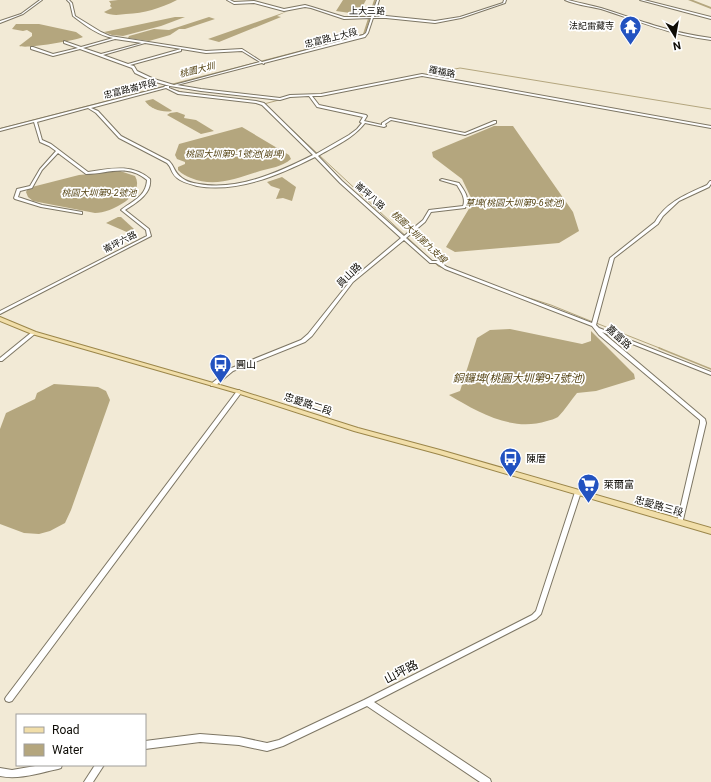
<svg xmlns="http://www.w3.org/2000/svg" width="711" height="782" font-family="Roboto,'Noto Sans TC',sans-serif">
<rect width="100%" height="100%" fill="#f2ead6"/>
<g fill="#b4a67e">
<path d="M118 0H177C159 9 145 13 126 14 119 15 111 16 104 12L112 8 110 6 111 4 109 1Z"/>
<path d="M343 0H366L358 15 353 17 350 13 336 11Z"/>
<path d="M288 11 277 16 281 17 219 42 208 39Z"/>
<path d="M175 17H185L161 26 123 36 112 35 104 32Z"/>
<path d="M209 17 215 19 185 29H179L170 35 149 41 128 38 129 36 154 29 169 30Z"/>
<path d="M16 24H39L76 32 83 37C73 41 27 49 19 46L32 36V33L27 30 23 31 12 29Z"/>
<path d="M153 99 171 110 172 111C163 113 150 109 145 101Z"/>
<path d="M177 112 185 115 184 118 196 120 214 131 201 134 167 115 170 113Z"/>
<path d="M494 126H513L573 212 579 231 559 243 455 252 446 247 473 202 462 179 433 157 432 152Z"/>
<path d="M242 127 289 155 291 159C282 167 270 168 260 171 237 178 215 188 191 178 186 176 182 174 178 170V167L185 164V162L177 159 175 155 179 144Z"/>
<path d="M120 171 135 176C146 195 111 213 95 213L33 201 28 197 26 192 28 188 79 175Z"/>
<path d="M282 177 296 187 292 201 283 198 276 199 280 189 271 186 267 182Z"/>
<path d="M118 217H121L134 229V231L129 233 106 223Z"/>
<path d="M510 329 582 344 591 341V331L634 374 635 379 596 391 577 393C571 400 565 410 558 417 555 419 550 420 547 421 511 432 478 412 449 395L460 391 477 338 490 330Z"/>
<path d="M54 384 98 387 106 391 110 400 71 510 65 523 50 531 39 534 24 533 0 524V429L6 413 35 399 37 393Z"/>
</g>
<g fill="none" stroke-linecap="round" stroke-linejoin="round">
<g stroke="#b4a67e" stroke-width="1">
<path d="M425 75 460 68 711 109"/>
<path d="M174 90 182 92"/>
<path d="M264 104 279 100"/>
<path d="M289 127 438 266 492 287"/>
<path d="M523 296 551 305 593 322"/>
<path d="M596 323 662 349"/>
</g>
<path stroke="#b4a67e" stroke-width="1.5" d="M659 348 711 369"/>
<g fill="#b4a67e" fill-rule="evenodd">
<path d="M374 0H376L365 34 354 38V36L363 34Z"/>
<path d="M310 48 312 49 0 130V128Z"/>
</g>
<path fill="#b4a67e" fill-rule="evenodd" d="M688 0H693L711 7V9Z"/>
<defs>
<g id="minor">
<path d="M40 0H42L23 14 0 23V21L21 14Z"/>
<path d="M67 0H69L72 3 75 16 101 32 110 36 206 51 242 49 262 62 363 35 366 33 371 18 344 19 311 8 305 7 284 11 254 3 234 4 227 0H230L234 2 254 1 284 9 305 5 312 7 344 17H371L377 0H379L374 17 386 16 435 21 460 17 503 3 504 0H506L505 3 461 18 435 23 386 18H373L368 33 365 37 264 63V64L262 63 177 85 201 89 280 98 290 95 321 94 422 74 711 126V128L422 76 321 96H312L319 105 366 115 367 116 364 121 382 125V123L390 118 465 133 494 121H496V123L465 135 391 120 385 124 386 126 384 127 365 123C354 138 333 147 318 156L342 181 404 236 423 220 429 210 463 206C466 198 461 192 457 185L440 180 442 179 459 183C465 192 470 197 465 208L431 212 425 222 406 238 432 261H438L447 267 592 323 610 258 655 222C666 202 687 194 707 185L710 181H711V184L709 187 679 201 663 216 658 224 614 258 596 325 599 328 711 372V375L602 332 705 419 706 423 682 524H678L677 522 700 423V420L599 335 592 326 445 269 436 263H430L404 240 353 282 312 336 305 342 233 371 215 386H211V384L229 369 301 340 308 334 351 280 401 238 340 183 315 157C279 175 238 193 197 186 191 184 185 183 180 180 170 174 173 169 167 163L119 138 96 113 88 108 37 122 42 140 51 144 88 172C110 169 131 163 150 179 152 194 136 203 125 210L149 229 151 236 0 314V311L147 236 146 230 121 210C132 201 146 197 147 180 127 163 108 174 86 174L58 153 42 170 32 188 20 191 18 197 42 205 82 212V214L41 207 15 199 14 198 17 189 30 186 40 169 56 151 49 146 40 142 34 122 0 131V129L164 87 165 86H169V88L179 92 256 101 264 103 316 154 349 135 357 129 362 123 360 122 363 117 317 107 309 96 290 97 280 100 201 91 170 86 152 81 135 73 132 68 80 49 53 56 31 49V47H33L53 54 78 48 64 43V41L81 47 113 38C99 36 85 25 73 16L70 3ZM115 39 142 43 101 54 83 48ZM145 43 206 53 242 51 260 62 174 85 154 79 137 71 134 66 130 65 181 51V49L128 64 103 55ZM166 88 178 94 256 103 262 105 313 155C279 172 238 191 199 184 193 183 187 182 182 178 174 173 175 167 169 161L121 136 98 111 91 108Z"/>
<path d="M565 0H568C579 3 590 5 601 8 639 20 671 33 711 38V40C671 35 638 21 601 9 589 6 576 5 565 0Z"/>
<path d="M640 0H644L711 17V19Z"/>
<path d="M32 332H34L36 333 2 361H0V358Z"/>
<path d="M239 390 242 392 241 393 12 701 9 702 6 701 5 699 6 697 237 391Z"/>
<path d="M578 490 580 491 581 492 541 614 536 619 374 702 490 779 491 782H480L367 706 283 746 267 751 239 745 200 742 145 749V741L200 734 239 737 267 743 279 740 364 700 532 615 536 611 575 492 576 491Z"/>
<path d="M41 765H62L61 768 58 769C39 773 19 780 0 776V768L12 770Z"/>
<path d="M95 765H104L93 782H84Z"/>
</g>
<path id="major" d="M0 317 36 332 241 391 358 428 440 450 711 528V534L439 454 354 431 237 393 32 334 0 321Z"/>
</defs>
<use href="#minor" stroke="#7d7664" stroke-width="2"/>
<use href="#major" stroke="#9b864a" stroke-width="2"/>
<use href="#minor" fill="#fff" fill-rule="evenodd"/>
<use href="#major" fill="#f1dea9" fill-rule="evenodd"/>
</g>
<defs>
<symbol id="temple-pin" viewBox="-11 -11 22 30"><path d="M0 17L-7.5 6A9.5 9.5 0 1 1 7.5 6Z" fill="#2252c0" stroke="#fff"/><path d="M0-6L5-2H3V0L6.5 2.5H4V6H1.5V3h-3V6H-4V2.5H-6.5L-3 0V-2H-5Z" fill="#fff"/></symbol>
<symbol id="bus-pin" viewBox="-11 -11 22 30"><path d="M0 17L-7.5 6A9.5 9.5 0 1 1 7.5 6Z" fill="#2252c0" stroke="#fff"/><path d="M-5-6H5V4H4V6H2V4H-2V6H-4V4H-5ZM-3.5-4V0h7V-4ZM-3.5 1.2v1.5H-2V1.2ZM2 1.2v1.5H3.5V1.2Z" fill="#fff"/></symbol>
<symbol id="supermarket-pin" viewBox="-11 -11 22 30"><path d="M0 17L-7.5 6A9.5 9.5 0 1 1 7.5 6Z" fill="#2252c0" stroke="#fff"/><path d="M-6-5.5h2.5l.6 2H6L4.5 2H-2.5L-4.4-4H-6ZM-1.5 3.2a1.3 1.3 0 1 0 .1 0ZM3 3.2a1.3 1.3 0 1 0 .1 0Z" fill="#fff"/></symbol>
</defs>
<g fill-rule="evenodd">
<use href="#temple-pin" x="618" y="14" width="25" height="34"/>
<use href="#bus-pin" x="208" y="352" width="25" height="34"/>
<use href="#bus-pin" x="498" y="446" width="25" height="34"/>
<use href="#supermarket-pin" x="576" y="472" width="25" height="34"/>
</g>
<g text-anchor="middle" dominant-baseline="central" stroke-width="3.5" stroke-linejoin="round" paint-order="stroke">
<g font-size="9" fill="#0e0c06" stroke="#fff">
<text x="367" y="11">上大三路</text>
<text transform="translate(331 38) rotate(-14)">忠富路上大段</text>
<text transform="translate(442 72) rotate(11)">羅福路</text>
<text transform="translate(130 89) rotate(-14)">忠富路崙坪段</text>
<text transform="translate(370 196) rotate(42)">崙坪八路</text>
<text transform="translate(120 242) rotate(-27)">崙坪六路</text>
</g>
<g font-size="9" fill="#0e0c06" stroke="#fff" text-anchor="end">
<text x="614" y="26">法記雷藏寺</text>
</g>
<g font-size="9" font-style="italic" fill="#564515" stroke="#fff">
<text transform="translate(197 70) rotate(-14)">桃園大圳</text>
<text x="235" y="154">桃園大圳第9-1號池(崩埤)</text>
<text x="99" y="193">桃園大圳第9-2號池</text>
<text x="515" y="203">草埤(桃園大圳第9-6號池)</text>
<text transform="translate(419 237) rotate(43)">桃園大圳第九支線</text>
</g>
<g font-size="10" fill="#0e0c06" stroke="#fff">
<text transform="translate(349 275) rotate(-45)">員山路</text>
<text transform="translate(619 337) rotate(42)">嘉富路</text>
<text transform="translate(308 404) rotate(18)">忠愛路二段</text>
<text transform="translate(659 506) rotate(16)">忠愛路三段</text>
</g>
<g font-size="10" fill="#0e0c06" stroke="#fff" text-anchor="start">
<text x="236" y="364">圓山</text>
<text x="526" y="458">陳厝</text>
<text x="604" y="484">萊爾富</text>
</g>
<g font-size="11" font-style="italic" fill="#564515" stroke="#fff">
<text x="519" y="378">銅鑼埤(桃園大圳第9-7號池)</text>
</g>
<g font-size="12" fill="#0e0c06" stroke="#fff">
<text transform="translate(401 672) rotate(-27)">山坪路</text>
</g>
</g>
<rect x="16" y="714" width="130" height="52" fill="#ffffff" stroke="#9f9e9b"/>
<rect x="24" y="727" width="20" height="6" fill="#f1dea9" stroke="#9f9e9b"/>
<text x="52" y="734" font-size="12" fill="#0e0c06">Road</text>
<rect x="24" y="744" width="20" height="12" fill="#b4a67e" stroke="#9f9e9b"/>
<text x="52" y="754" font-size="12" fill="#0e0c06">Water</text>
<g transform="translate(675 36) rotate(169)" stroke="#ffffff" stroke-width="3" paint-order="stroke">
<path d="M0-3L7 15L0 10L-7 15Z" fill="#0e0c06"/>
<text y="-6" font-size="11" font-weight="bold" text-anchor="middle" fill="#0e0c06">N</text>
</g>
</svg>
